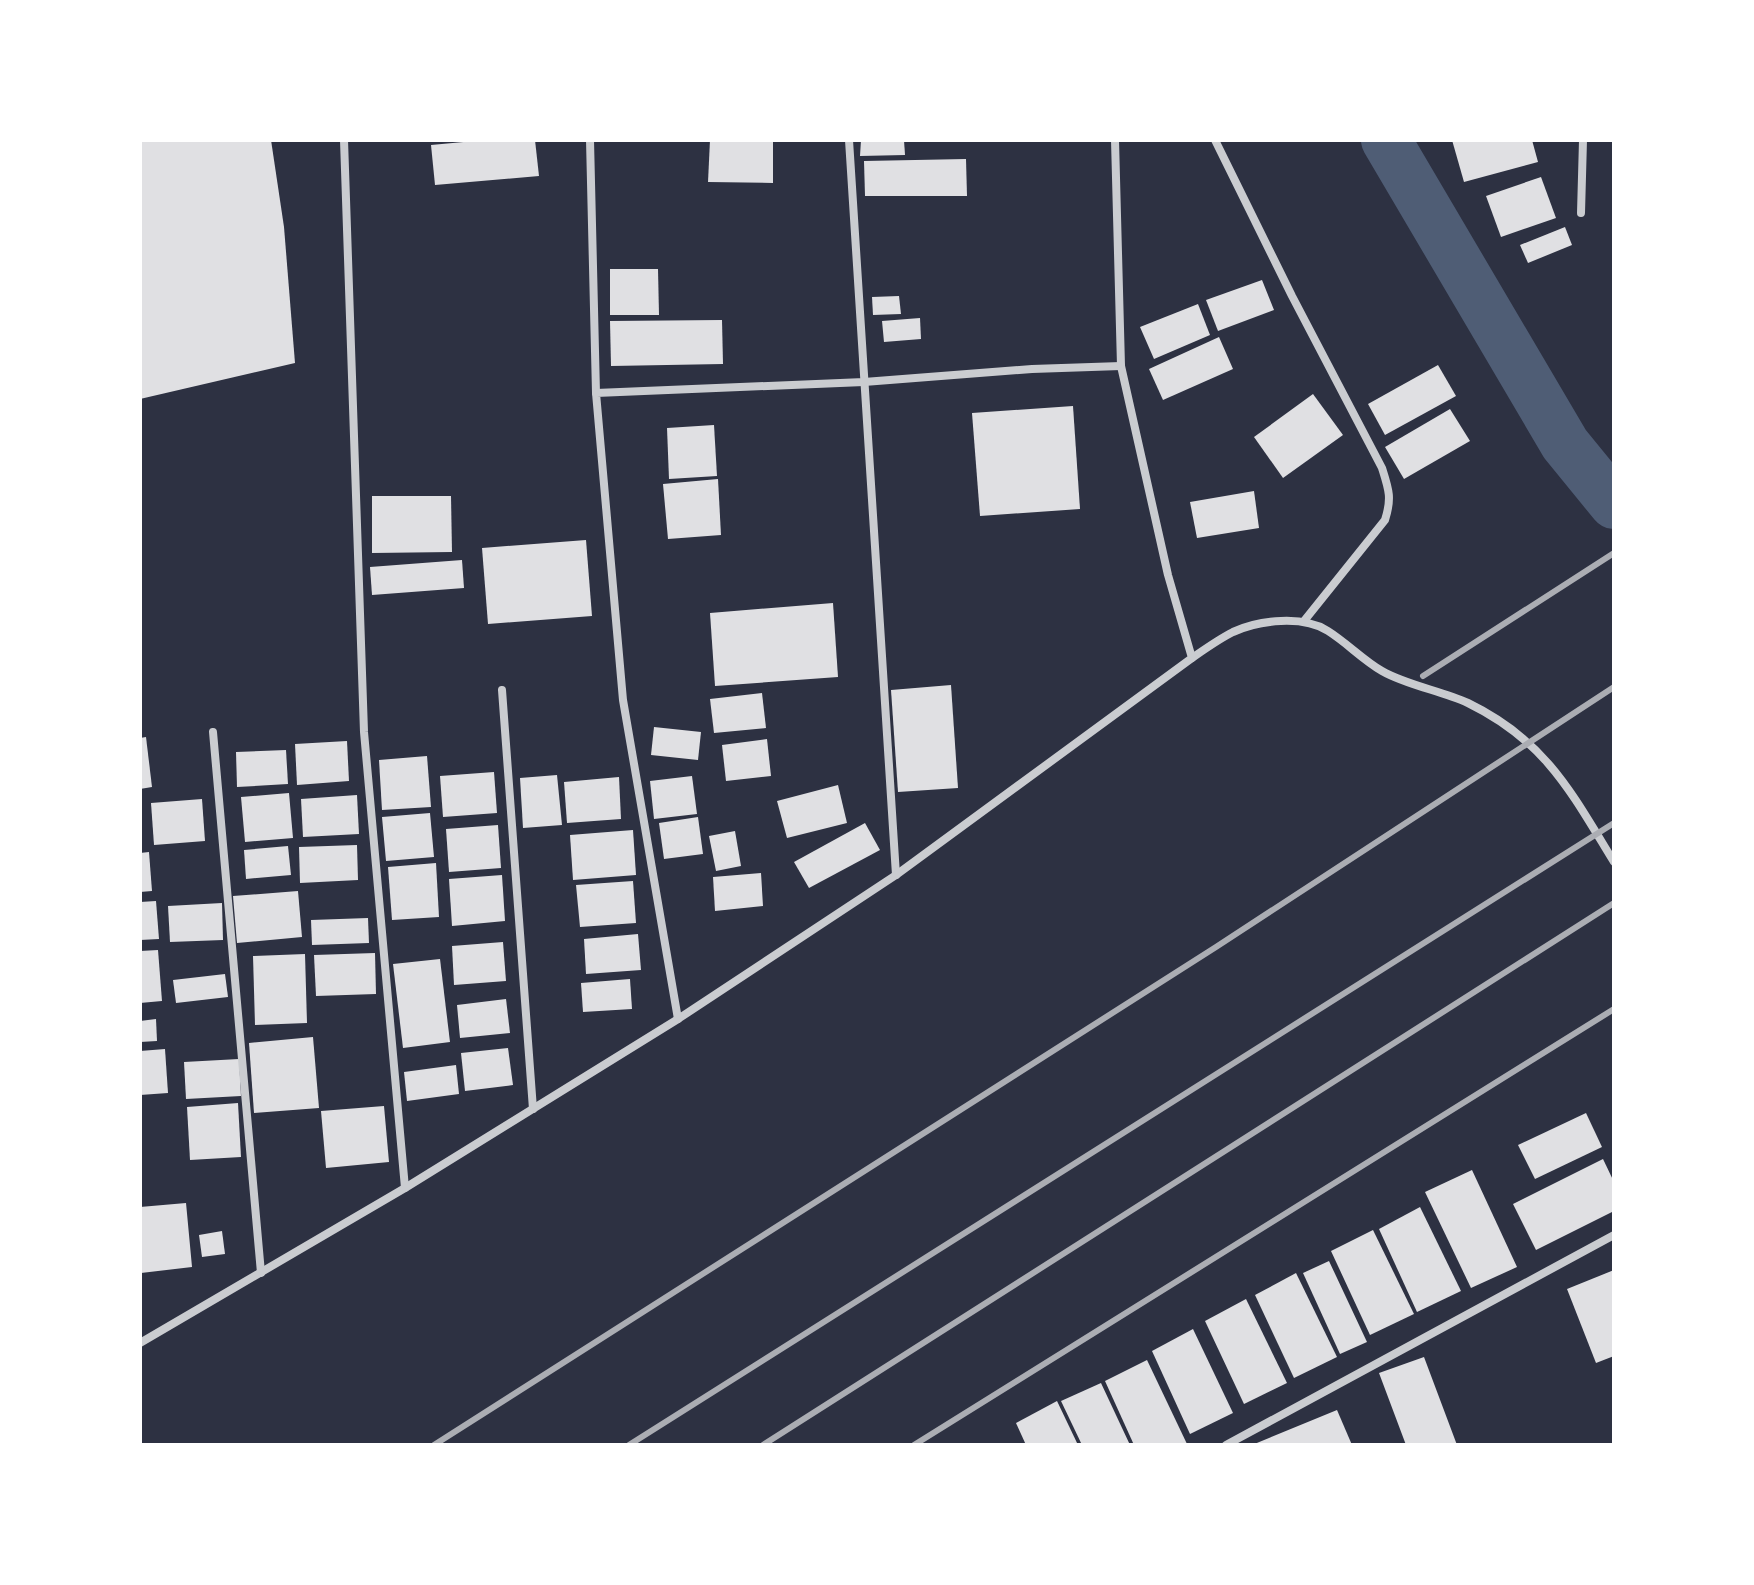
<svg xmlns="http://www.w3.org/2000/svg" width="1754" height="1585" font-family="Helvetica,sans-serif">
<rect width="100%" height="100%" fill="#2d3142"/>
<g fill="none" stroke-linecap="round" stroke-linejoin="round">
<path stroke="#4f5d75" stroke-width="50" d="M1386 140 1565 444 1614 504"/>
</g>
<g fill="#e0e0e3">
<path d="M140 140H271L284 227 295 363 140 399Z"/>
<path d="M485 140H535L539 176 435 185 431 145Z"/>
<path d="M710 140H773V183L708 182Z"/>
<path d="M861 140H904L905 155 860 156Z"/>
<path d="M1452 140H1532L1538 162 1464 182Z"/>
<path d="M966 159 967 196H865L864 161Z"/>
<path d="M1541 177 1556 218 1501 237 1486 196Z"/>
<path d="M1565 227 1572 245 1528 263 1520 245Z"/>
<path d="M610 269H658L659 315H610Z"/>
<path d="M1262 280 1274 310 1218 331 1206 300Z"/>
<path d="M899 296 901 314 873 315 872 297Z"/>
<path d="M1198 304 1210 335 1154 359 1140 327Z"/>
<path d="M920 318 921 339 884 342 882 321Z"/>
<path d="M722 320 723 364 611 366 610 321Z"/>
<path d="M1219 337 1233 369 1163 400 1149 369Z"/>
<path d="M1438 365 1456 396 1385 435 1368 404Z"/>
<path d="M1313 394 1343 435 1283 478 1254 437Z"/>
<path d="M1073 406 1080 509 980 516 972 413Z"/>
<path d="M1450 409 1470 441 1404 479 1385 447Z"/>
<path d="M714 425 717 476 669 479 667 428Z"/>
<path d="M718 479 721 535 668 539 663 484Z"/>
<path d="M1254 491 1259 528 1197 538 1190 502Z"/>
<path d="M372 496H451L452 552 372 553Z"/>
<path d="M586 540 592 616 488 624 482 548Z"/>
<path d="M462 560 464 588 372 595 370 567Z"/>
<path d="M833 603 838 677 715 686 710 613Z"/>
<path d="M951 685 958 788 898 792 891 690Z"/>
<path d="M762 693 766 728 714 733 710 699Z"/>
<path d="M654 727 701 732 698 760 651 755Z"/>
<path d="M146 737 152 787 140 789V738Z"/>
<path d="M767 739 771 776 726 781 722 745Z"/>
<path d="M347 741 349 781 297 785 295 744Z"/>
<path d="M286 750 288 784 237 787 236 752Z"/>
<path d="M427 756 431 807 382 810 379 760Z"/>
<path d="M494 772 497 813 443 817 440 776Z"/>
<path d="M557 775 562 825 523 828 520 778Z"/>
<path d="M692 776 697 814 654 819 650 781Z"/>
<path d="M619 777 621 819 567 823 564 782Z"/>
<path d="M838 785 847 823 787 838 777 801Z"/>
<path d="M289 793 293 838 245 842 241 797Z"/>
<path d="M357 795 359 834 303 837 301 799Z"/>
<path d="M202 799 205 841 154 845 151 803Z"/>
<path d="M430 813 434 857 386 861 382 817Z"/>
<path d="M698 817 703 854 664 859 659 823Z"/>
<path d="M865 823 880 850 809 888 794 862Z"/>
<path d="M498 825 501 868 449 872 446 829Z"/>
<path d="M633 830 636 875 573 880 570 835Z"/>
<path d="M735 831 741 866 716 871 709 836Z"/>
<path d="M357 845 358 880 300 883 299 847Z"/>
<path d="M288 846 291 875 246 879 244 850Z"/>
<path d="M149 852 152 891 140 892V853Z"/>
<path d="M436 863 439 917 392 920 388 867Z"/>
<path d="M761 873 763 906 715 911 713 877Z"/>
<path d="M502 875 505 921 452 926 449 879Z"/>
<path d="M633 881 636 923 580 927 576 885Z"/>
<path d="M298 891 302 937 237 943 233 896Z"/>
<path d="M156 901 159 939 140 940V902Z"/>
<path d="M222 903 223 940 170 942 168 906Z"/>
<path d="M368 918 369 943 312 945 311 920Z"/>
<path d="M638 934 641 970 586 974 584 939Z"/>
<path d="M503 942 506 981 454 985 452 946Z"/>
<path d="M158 950 162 1001 140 1003V951Z"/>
<path d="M375 953 376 994 316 996 314 955Z"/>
<path d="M305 954 307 1023 255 1025 253 956Z"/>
<path d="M440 959 450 1042 403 1048 393 964Z"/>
<path d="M225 974 228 997 176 1003 173 980Z"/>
<path d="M630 979 632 1009 583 1012 581 983Z"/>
<path d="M506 999 510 1033 460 1038 457 1005Z"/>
<path d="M156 1019 157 1041 140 1042V1021Z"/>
<path d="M313 1037 319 1108 254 1113 249 1043Z"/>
<path d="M508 1048 513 1085 465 1091 461 1053Z"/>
<path d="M165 1049 168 1093 140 1095V1051Z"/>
<path d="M239 1059 241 1096 186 1099 184 1062Z"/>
<path d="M456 1065 459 1094 407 1101 404 1072Z"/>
<path d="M238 1103 241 1157 190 1160 187 1107Z"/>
<path d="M384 1106 389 1162 326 1168 321 1111Z"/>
<path d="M1586 1113 1602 1147 1535 1179 1518 1145Z"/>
<path d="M1603 1159 1614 1182V1211L1536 1250 1513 1204Z"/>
<path d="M1472 1170 1517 1267 1471 1288 1425 1192Z"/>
<path d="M186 1203 192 1267 141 1273 140 1207Z"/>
<path d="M1420 1207 1461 1291 1417 1312 1379 1229Z"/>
<path d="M1373 1230 1414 1314 1370 1335 1331 1251Z"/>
<path d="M222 1231 225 1254 202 1257 199 1235Z"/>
<path d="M1329 1261 1367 1342 1340 1354 1303 1273Z"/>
<path d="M1614 1270V1356L1596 1363 1567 1289Z"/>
<path d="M1296 1273 1337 1357 1294 1378 1255 1295Z"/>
<path d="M1246 1299 1287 1383 1244 1404 1205 1321Z"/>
<path d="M1193 1329 1233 1413 1190 1434 1152 1351Z"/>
<path d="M1424 1357 1457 1445H1406L1379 1373Z"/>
<path d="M1147 1360 1187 1444 1134 1445 1105 1381Z"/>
<path d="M1101 1383 1130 1445H1082L1061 1401Z"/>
<path d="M1057 1401 1078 1445H1026L1016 1423Z"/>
<path d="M1337 1410 1352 1445H1252Z"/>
</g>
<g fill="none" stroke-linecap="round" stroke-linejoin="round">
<g stroke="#caccd0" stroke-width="8">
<path d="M344 140 364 732 405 1188"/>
<path d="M590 140 596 393"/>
<path d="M849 140 896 875"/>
<path d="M1215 140 1292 296 1382 468C1389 490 1392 498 1385 520L1304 621"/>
<path d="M1581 213 1583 140"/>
<path d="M1192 658C1205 649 1219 639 1233 632 1259 620 1303 615 1328 631 1347 643 1363 660 1382 671 1406 685 1442 691 1468 703 1546 741 1571 792 1614 862"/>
<path d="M502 690 533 1109"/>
<path d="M213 732 261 1273"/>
<path d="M678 1019 623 700 596 393 864 382 1032 369 1121 366"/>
<path d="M140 1343 405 1188 678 1019 896 875 1192 658 1168 575 1121 366 1115 140"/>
<path d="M1226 1445 1614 1235"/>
</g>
<g stroke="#abadb3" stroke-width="6">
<path d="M1423 676 1614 553"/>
<path d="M434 1445 1216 947 1614 687"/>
<path d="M629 1445 1614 823"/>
<path d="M763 1445 1614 903"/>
<path d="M914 1445 1614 1009"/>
</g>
</g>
<rect width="1754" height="1585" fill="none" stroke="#ffffff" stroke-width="284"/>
</svg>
